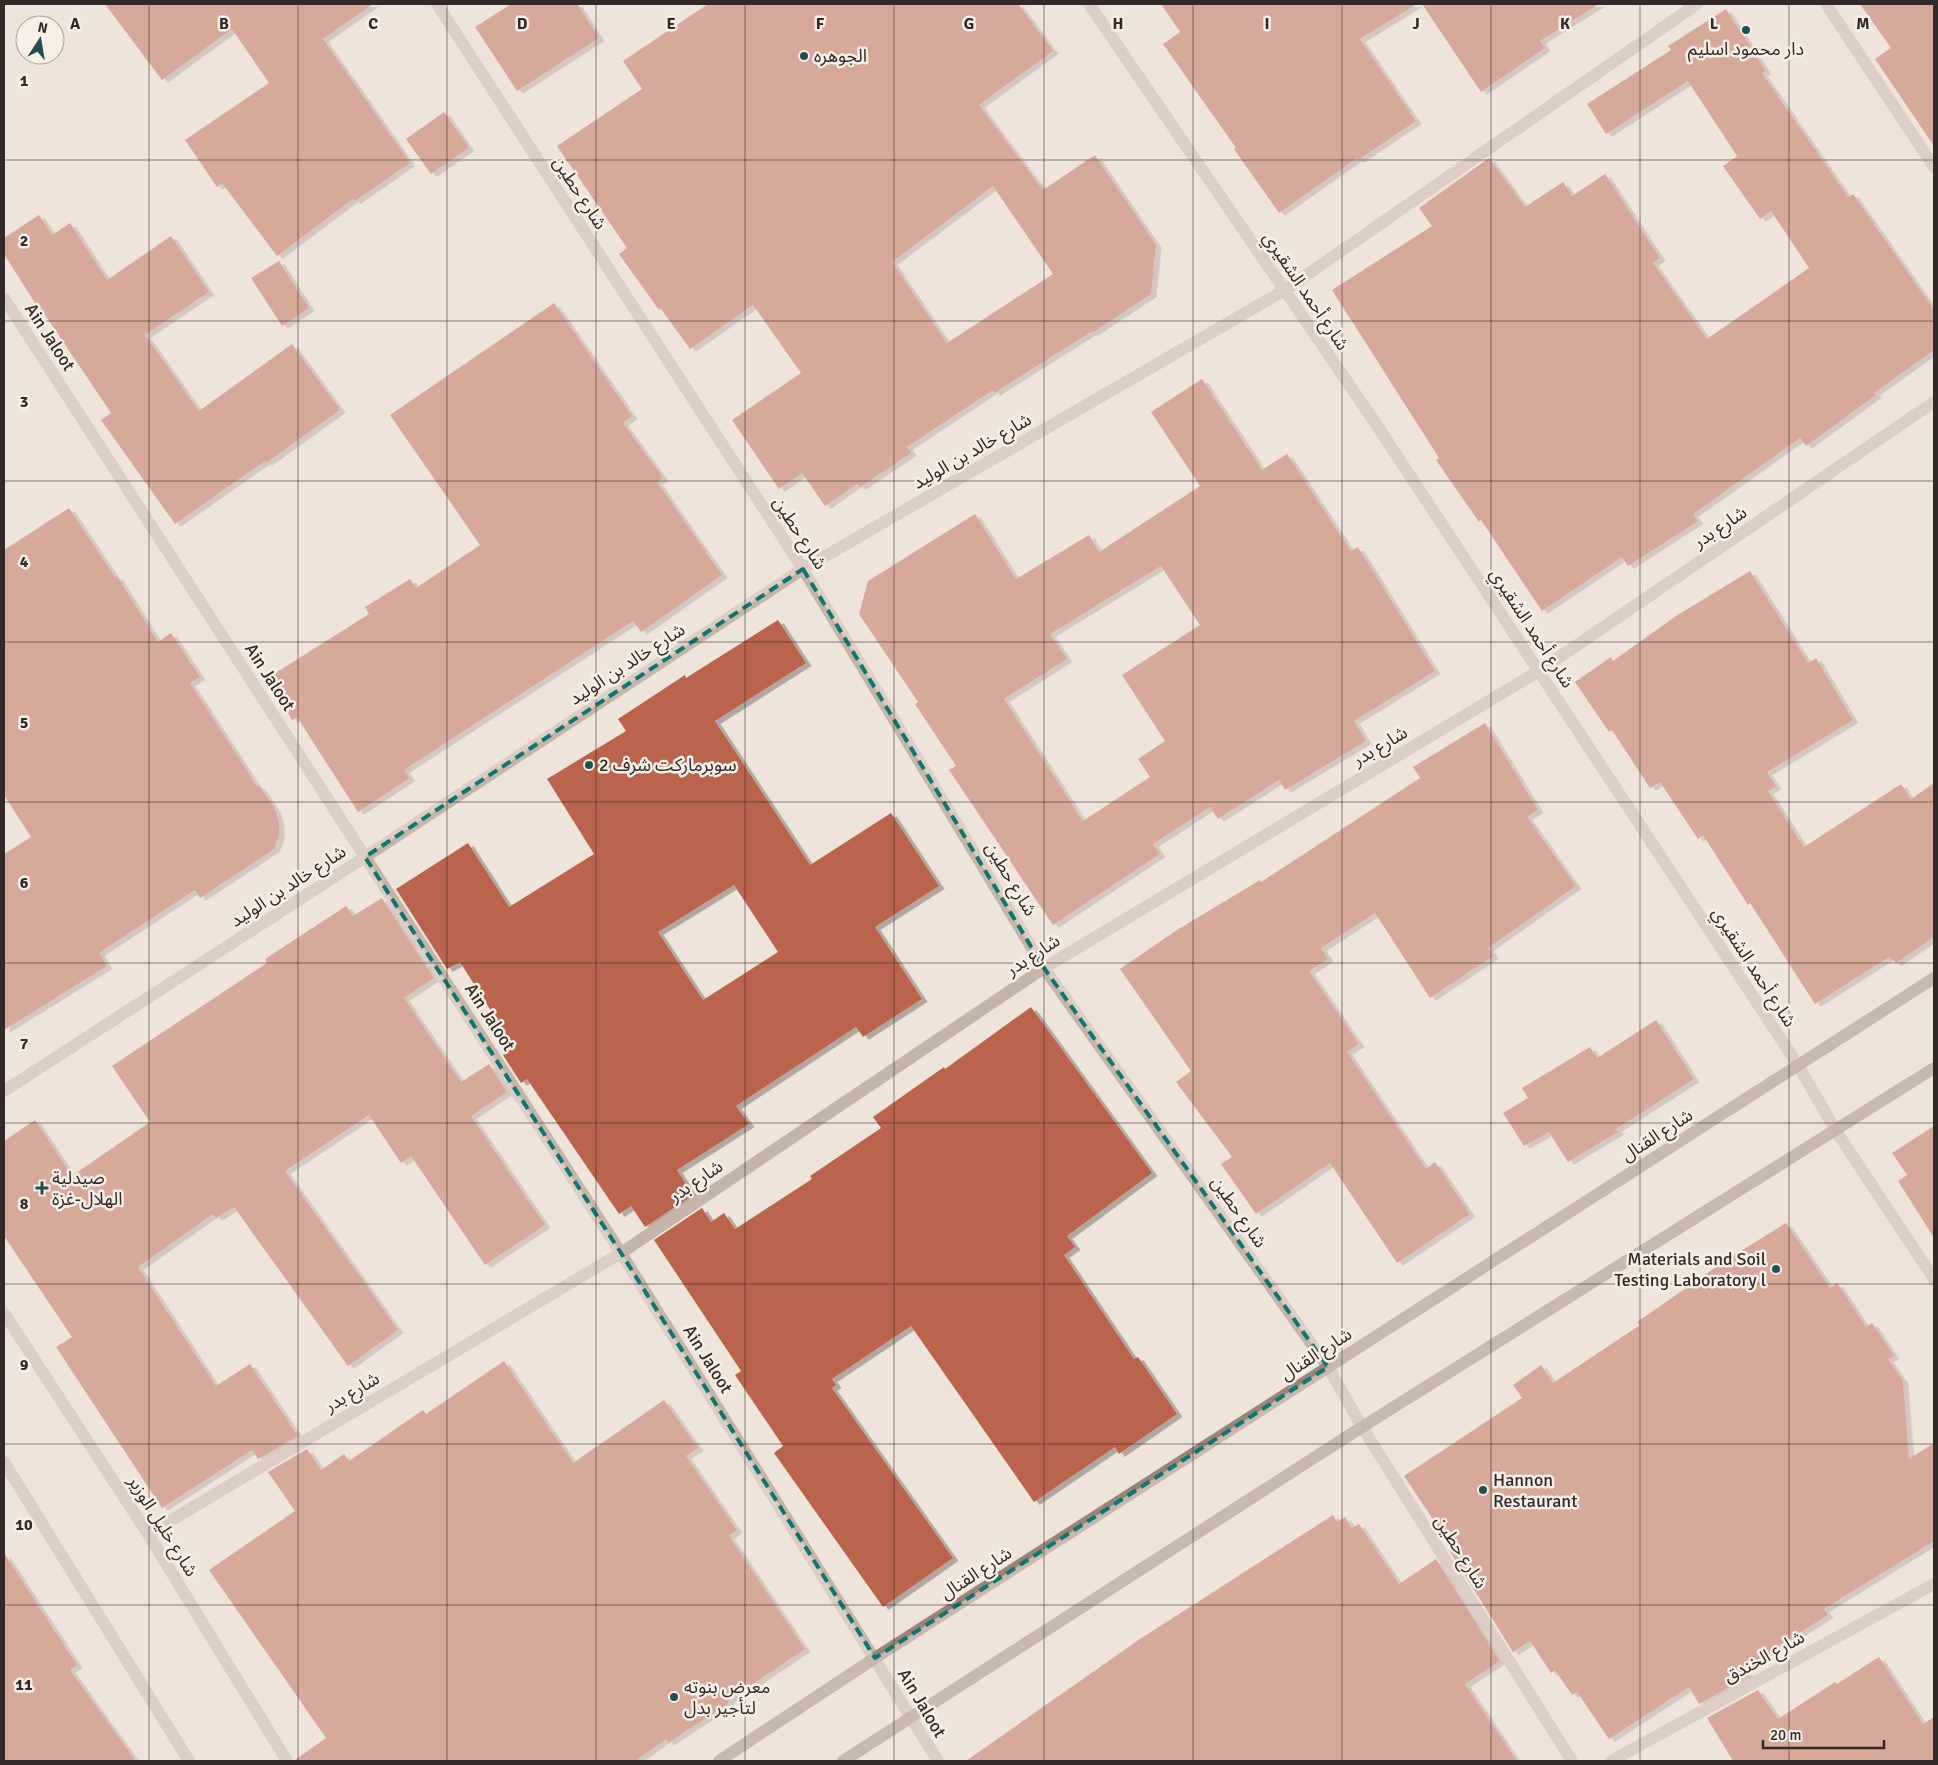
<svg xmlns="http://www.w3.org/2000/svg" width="1938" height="1765" font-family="Signika,'Noto Sans Arabic',sans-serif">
<defs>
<filter id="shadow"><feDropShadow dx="5.5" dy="3" stdDeviation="0" flood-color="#0004"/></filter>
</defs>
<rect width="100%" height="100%" fill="#efe4da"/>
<g fill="#ba644e" fill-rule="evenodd" filter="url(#shadow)">
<path d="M105 4H373L323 39 410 163 355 201 353 199 277 256 222 183 217 187 185 140 269 83 232 29 162 80Z"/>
<path d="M511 4H577L599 38 517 91 475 27Z"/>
<path d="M708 4H1018L1053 51 979 105 1043 190 1095 155 1156 245 1151 294 1092 333 1091 332 994 393 993 390 907 447 911 453 860 487 857 484 825 506 802 473 779 489 732 420 801 373 753 305 690 349 661 309 659 310 619 254 627 248 557 146 642 89 623 61ZM993 186 1053 274 947 343 892 262Z"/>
<path d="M1161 4H1417L1360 39 1416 121 1358 160 1357 158 1279 213 1234 149 1236 148 1163 44 1180 32Z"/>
<path d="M1422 4H1599L1540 41 1545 48 1481 92Z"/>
<path d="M1860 4H1934V146L1875 59 1891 48Z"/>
<path d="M1726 9 1766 71 1762 73 1848 197 1853 194 1934 310V350L1874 393 1876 395 1806 446 1800 438 1693 514 1698 521 1628 566 1622 557 1542 611 1481 520 1479 522 1436 460 1439 458 1332 290 1432 226 1419 208 1489 158 1525 207 1563 182 1572 196 1605 174 1660 258 1653 263 1707 339 1809 268 1771 211 1760 219 1723 166 1737 156 1688 81 1606 134 1587 104 1671 50 1668 46Z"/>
<path d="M444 112 469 148 431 174 406 139Z"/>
<path d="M39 215 52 235 70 223 107 280 171 236 209 292 145 335 199 411 292 344 340 410 266 463 265 461 175 524 101 420 111 413 39 306H37L4 254V238Z"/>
<path d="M279 261 309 308 282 326 251 278Z"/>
<path d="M554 303 632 416 623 423 663 478 657 482 722 575 641 632 633 621 404 770 410 778 358 812 297 717 292 720 266 679 369 614 365 607 410 579 416 588 480 545 390 415Z"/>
<path d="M1202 379 1262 470 1287 454 1351 551 1358 547 1435 671 1354 721 1366 741 1285 790 1279 780 1218 819 1210 807 1153 844 1160 854 1053 925 949 770 956 766 915 704 918 702 859 614 868 581 975 514 1016 579 1089 535 1099 552 1200 486 1151 412ZM1161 566 1200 625 1122 675 1165 741 1138 759 1150 777 1083 821 1004 699 1067 659 1050 634Z"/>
<path d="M69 508 115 577 117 576 158 642 171 633 200 677 190 683 257 786 259 785 276 811 279 824V836L274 849 200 898 195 890 99 953 107 966 4 1030V854L31 837 4 795V550Z"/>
<path d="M1750 571 1808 663 1816 658 1853 720 1767 772 1776 786 1768 791 1804 847 1901 784 1911 799 1934 783V937L1896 963 1889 957 1815 1004 1750 903 1748 905 1703 835 1698 839 1660 782 1650 788 1612 730 1609 732 1575 682 1611 657 1613 661 1676 616Z"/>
<path d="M778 620 806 663 715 721 810 865 891 813 939 886 875 927 922 999 863 1037 856 1027 736 1106 749 1124 677 1170 693 1195 645 1227 631 1206 619 1214 527 1079 521 1083 503 1055 514 1047 460 962 447 969 396 889 468 843 509 907 594 854 547 779 626 731 618 719 685 675 686 678ZM734 885 778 952 703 1000 658 932Z"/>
<path d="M1485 723 1538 810 1527 817 1576 886 1488 948 1493 956 1430 998 1375 913 1321 948 1328 959 1309 971 1359 1044 1347 1052 1426 1169 1435 1162 1470 1214 1397 1263 1330 1163 1256 1214 1221 1164 1232 1157 1176 1082 1191 1071 1120 969 1177 930 1260 880 1261 882 1420 778 1413 767Z"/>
<path d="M382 898 434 978 404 998 461 1082 489 1064 507 1092 471 1116 545 1225 485 1265 411 1156 401 1163 369 1115 285 1171 398 1330 348 1366 234 1207 216 1218 213 1214 138 1267 216 1386 250 1364 298 1436 258 1459 252 1450 162 1508 56 1347 72 1337 4 1236V1141L35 1120 72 1176 150 1122 112 1066 267 963 265 959 346 906 353 916Z"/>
<path d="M1031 1007 1152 1173 1067 1236 1075 1247 1064 1255 1134 1359 1138 1357 1177 1414 1119 1454 1115 1447 1034 1502 911 1326 832 1379 836 1385 832 1388 953 1558 883 1607 774 1453 783 1446 735 1375 741 1371 654 1240 702 1208 711 1222 724 1213 735 1229 812 1179 810 1176 881 1128 873 1117 944 1067 945 1069Z"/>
<path d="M1656 1020 1694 1079 1616 1129 1618 1132 1568 1162 1549 1132 1524 1146 1503 1113 1528 1098 1522 1088 1590 1047 1597 1058Z"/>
<path d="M1934 1126V1238L1898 1181 1907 1175 1892 1153Z"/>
<path d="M1786 1223 1830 1288 1837 1283 1866 1327 1872 1323 1894 1356 1888 1359 1903 1381 1909 1459 1934 1443V1541L1824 1609 1828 1615 1744 1668 1749 1676 1699 1704 1689 1687 1609 1739 1577 1692 1572 1695 1555 1670 1551 1673 1530 1641 1513 1652 1449 1550 1452 1548 1404 1476 1522 1398 1513 1385 1541 1365 1553 1383 1640 1325 1637 1322 1669 1300 1723 1262Z"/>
<path d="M504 1361 573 1463 664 1400 698 1448 686 1456 737 1530 729 1536 805 1649 728 1701 729 1703 668 1743 666 1739 635 1761H295V1760L326 1738 209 1570 295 1511 268 1472 307 1449 321 1470 344 1454 349 1461 423 1410 426 1414Z"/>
<path d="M1333 1515 1337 1522 1345 1517 1352 1528 1359 1524 1399 1584 1436 1559 1500 1661 1465 1684 1517 1761H966L1140 1639Z"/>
<path d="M4 1553 77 1665 70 1670 136 1761H4Z"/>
<path d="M1879 1657 1923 1724 1934 1717V1761H1733L1707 1718 1758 1690 1778 1719 1835 1682 1837 1684Z"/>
</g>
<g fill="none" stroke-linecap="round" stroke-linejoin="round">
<g stroke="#c5b4a8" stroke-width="12">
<path d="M437 4 803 569 1044 968 1328 1367 1362 1427 1572 1761"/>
<path d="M1089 4 1376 424 1798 1065 1836 1131 1934 1279"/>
<path d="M1826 4 1934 167"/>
<path d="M4 298 621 1253 938 1761"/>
<path d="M4 1091 365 857 803 569 1285 290 1697 4"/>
<path d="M4 1313 148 1534 287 1761"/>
<path d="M4 1462 189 1761"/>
<path d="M148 1534 621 1253 1044 968 1539 671 1934 402"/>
<path d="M1611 1761 1934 1584"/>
</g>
<g stroke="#998479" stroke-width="12">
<path d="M719 1761 875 1658 1934 978"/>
<path d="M843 1761 1362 1427 1934 1068"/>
</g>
</g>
<path d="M0 0H1938V1765H0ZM803 569 1044 968 1328 1367 875 1658 621 1253 365 857Z" fill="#efe4da" fill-opacity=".55" fill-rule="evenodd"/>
<path fill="none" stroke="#0f766e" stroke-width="4" stroke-dasharray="10 6" stroke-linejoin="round" d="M803 569 1044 968 1328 1367 875 1658 621 1253 365 857Z"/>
<path fill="none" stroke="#332a27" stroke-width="1" stroke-opacity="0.55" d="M149 4V1761M298 4V1761M447 4V1761M596 4V1761M745 4V1761M894 4V1761M1044 4V1761M1193 4V1761M1342 4V1761M1491 4V1761M1640 4V1761M1789 4V1761M4 160H1934M4 321H1934M4 481H1934M4 642H1934M4 802H1934M4 963H1934M4 1123H1934M4 1284H1934M4 1444H1934M4 1605H1934"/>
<g fill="#214f50" stroke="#f7efe6" stroke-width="2">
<circle cx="1746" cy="30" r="5"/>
<circle cx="804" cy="56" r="5"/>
<circle cx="589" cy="765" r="5"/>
<path d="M39.5 1180.5h5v5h5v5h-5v5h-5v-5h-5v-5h5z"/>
<circle cx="1776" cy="1269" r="5"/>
<circle cx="1483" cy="1490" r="5"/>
<circle cx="674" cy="1697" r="5"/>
</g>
<g text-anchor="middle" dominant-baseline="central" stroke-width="5" stroke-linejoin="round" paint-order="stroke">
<g font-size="18" fill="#332a27" stroke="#f7efe6" text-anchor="start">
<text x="1746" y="49" text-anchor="middle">دار محمود اسليم</text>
<text x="814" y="56">الجوهره</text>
<text x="599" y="765">سوبرماركت شرف 2</text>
<text x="52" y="1178">صيدلية<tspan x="52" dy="21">الهلال-غزة</tspan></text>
<text x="1766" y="1259" text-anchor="end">Materials and Soil<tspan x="1766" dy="21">Testing Laboratory l</tspan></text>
<text x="1493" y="1480">Hannon<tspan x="1493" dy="21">Restaurant</tspan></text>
<text x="684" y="1687">معرض بنوته<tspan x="684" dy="21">لتأجير بدل</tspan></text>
</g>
<g font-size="18" fill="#332a27" stroke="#f7efe6">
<text transform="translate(580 193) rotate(57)">شارع حطين</text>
<text transform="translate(1306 291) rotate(56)">شارع أحمد الشقيري</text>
<text transform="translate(50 337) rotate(57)">Ain Jaloot</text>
<text transform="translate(972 451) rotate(-30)">شارع خالد بن الوليد</text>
<text transform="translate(1720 527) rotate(-34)">شارع بدر</text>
<text transform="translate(800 533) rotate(57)">شارع حطين</text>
<text transform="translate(1532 628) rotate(57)">شارع أحمد الشقيري</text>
<text transform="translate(627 664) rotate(-33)">شارع خالد بن الوليد</text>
<text transform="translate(270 677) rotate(57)">Ain Jaloot</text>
<text transform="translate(1380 746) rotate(-31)">شارع بدر</text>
<text transform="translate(1011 879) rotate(59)">شارع حطين</text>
<text transform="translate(288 886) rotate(-33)">شارع خالد بن الوليد</text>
<text transform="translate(1033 955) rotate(-33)">شارع بدر</text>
<text transform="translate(1754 967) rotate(57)">شارع أحمد الشقيري</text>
<text transform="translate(490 1017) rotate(57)">Ain Jaloot</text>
<text transform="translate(1657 1135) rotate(-33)">شارع القنال</text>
<text transform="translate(696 1181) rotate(-34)">شارع بدر</text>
<text transform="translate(1239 1212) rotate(55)">شارع حطين</text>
<text transform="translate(1316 1354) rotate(-33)">شارع القنال</text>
<text transform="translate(708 1359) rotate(58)">Ain Jaloot</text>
<text transform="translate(352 1392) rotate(-31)">شارع بدر</text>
<text transform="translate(163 1526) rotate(58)">شارع خليل الوزير</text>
<text transform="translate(1461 1552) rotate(58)">شارع حطين</text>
<text transform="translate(976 1573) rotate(-33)">شارع القنال</text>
<text transform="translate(1764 1657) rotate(-29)">شارع الخندق</text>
<text transform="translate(922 1703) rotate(59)">Ain Jaloot</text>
</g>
</g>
<g font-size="16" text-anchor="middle" font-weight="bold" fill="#332a27" stroke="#f7efe6" stroke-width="5" stroke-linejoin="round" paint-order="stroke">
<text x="75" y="29">A</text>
<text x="224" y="29">B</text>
<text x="373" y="29">C</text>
<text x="522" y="29">D</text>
<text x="671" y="29">E</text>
<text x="820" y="29">F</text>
<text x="969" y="29">G</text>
<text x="1118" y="29">H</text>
<text x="1267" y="29">I</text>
<text x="1416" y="29">J</text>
<text x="1565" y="29">K</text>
<text x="1714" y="29">L</text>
<text x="1863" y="29">M</text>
<text x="24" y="86">1</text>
<text x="24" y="246">2</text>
<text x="24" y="407">3</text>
<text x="24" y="567">4</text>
<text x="24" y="728">5</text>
<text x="24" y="888">6</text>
<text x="24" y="1049">7</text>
<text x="24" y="1209">8</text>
<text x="24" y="1370">9</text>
<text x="24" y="1530">10</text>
<text x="24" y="1690">11</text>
</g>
<rect width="1938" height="1765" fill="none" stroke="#332a27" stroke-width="10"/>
<g transform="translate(40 40) rotate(12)"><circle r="24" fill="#f7efe6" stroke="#a9a09a"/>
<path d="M0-4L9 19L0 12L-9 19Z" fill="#214f50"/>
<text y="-8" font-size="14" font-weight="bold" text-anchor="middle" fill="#332a27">N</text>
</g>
<path d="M1763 1740v8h121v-8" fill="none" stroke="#332a27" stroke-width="2.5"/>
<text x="1770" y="1740" font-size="15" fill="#332a27" stroke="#f7efe6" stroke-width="4" paint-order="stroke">20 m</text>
</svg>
